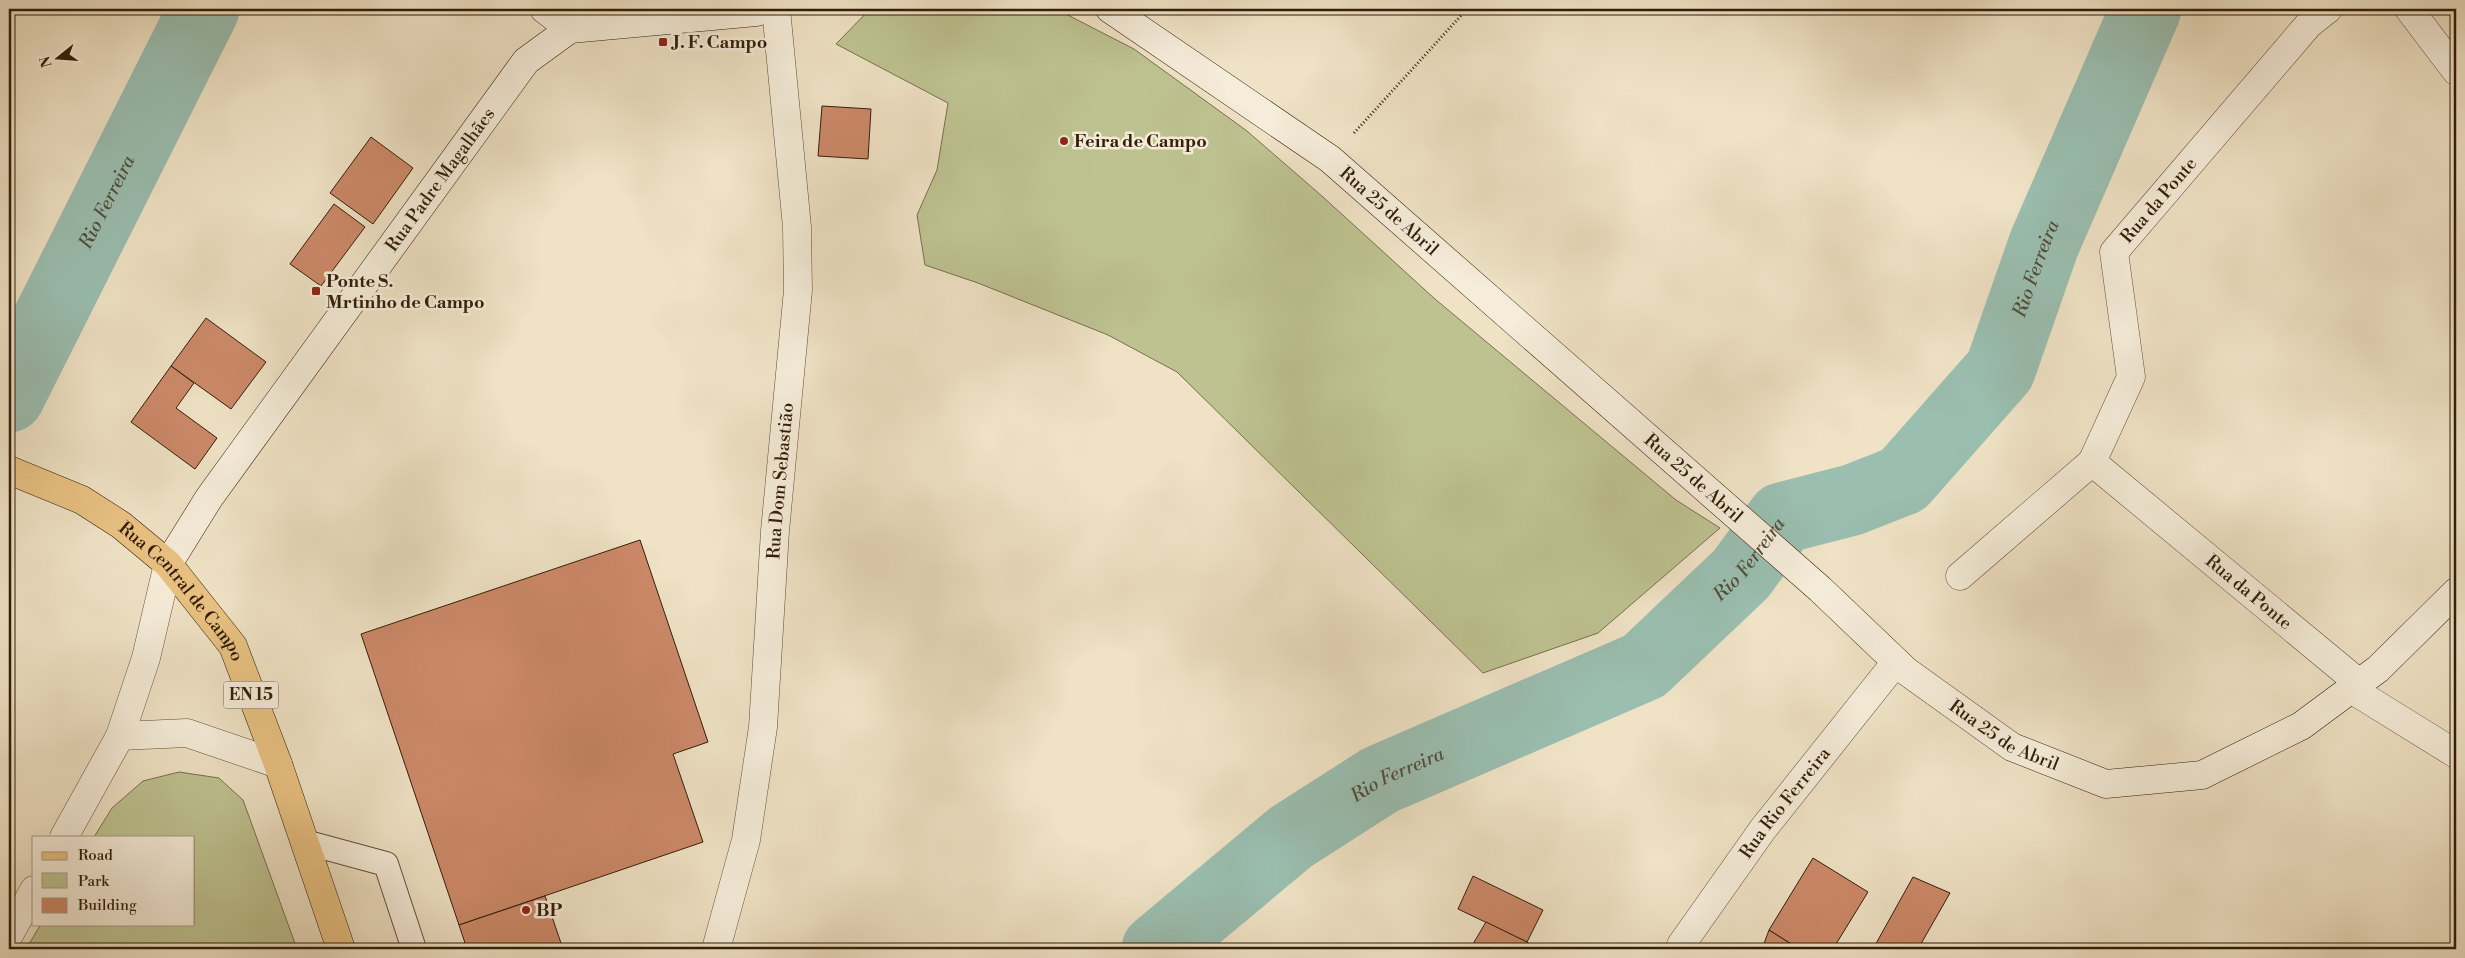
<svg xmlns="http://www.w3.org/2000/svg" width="2465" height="958" font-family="'Libre Bodoni',serif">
<rect width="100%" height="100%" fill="#efe2c5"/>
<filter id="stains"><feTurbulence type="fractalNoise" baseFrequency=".004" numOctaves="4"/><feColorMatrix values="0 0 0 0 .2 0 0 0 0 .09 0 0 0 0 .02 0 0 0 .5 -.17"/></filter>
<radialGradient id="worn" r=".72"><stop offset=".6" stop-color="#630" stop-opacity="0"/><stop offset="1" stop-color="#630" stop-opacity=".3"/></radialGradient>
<g fill="#bec291" stroke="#78704d">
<path d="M870 9H1056L1134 49 1247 131 1323 197 1435 299 1676 500 1720 528 1598 633 1483 673 1177 372 1108 335 978 283 925 265 917 215 937 170 948 103 836 44Z"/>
<path d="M179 772 219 778 243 800 297 949H26L41 924H194V837H94L112 808 143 781Z"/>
</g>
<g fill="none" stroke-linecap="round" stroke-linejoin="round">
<g stroke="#9abeb0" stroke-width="71">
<path id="s1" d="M9 397 204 9"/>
<path id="s2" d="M1157 949 1291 837 1380 780 1644 666 1741 574 1782 518 1852 500 1903 480 2000 370 2044 244 2146 9"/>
</g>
</g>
<g fill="#cc8969" stroke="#321d09">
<path d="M822 106 871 109 868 159 818 156Z"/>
<path d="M371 137 413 168 373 224 330 193Z"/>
<path d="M334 204 365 227 321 286 290 264Z"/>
<path d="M206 318 266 362 231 409 171 366Z"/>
<path d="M171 366 194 383 176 408 217 438 195 469 131 422Z"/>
<path d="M640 540 708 742 673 754 703 842 459 925 361 634Z"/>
<path d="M1813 858 1868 892 1833 949H1799L1769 930Z"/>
<path d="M1473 876 1543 910 1527 942 1458 909Z"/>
<path d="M1913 877 1950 893 1918 949H1873Z"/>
<path d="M545 896 563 949H467L459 925Z"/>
<path d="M1486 922 1527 942 1539 949H1470Z"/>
<path d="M1769 930 1799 949H1762Z"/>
</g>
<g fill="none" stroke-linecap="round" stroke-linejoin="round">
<defs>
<path id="lane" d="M305 842 386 864 414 949"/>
<g id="street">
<path d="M544 9 570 29"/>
<path d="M2409 9 2456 71"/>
<path id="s3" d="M2092 462 2131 377 2114 252 2309 24 2328 9"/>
<path id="s4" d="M1960 576 2092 462 2359 683"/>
<path d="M2351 689 2456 754"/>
<path d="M120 736 187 733 278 764"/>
<path d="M64 837 120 736 146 658 168 564"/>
<path d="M9 935 34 890"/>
<path id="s5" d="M716 949 746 840 763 727 775 531 798 290 797 227 776 9"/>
<path id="s6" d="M1680 949 1681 945 1763 829 1896 662"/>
</g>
<g id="secondary">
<path id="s7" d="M1110 9 1330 159 1820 589 1906 671 2012 747 2106 784 2202 775 2301 726 2378 669 2456 592"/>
<path id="s8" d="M168 564 209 498 526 61 570 29 756 12 766 9"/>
</g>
<g id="primary">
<path id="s9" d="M9 470 82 500 121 525 168 564 233 646 278 764 341 949"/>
</g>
</defs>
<use href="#lane" stroke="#614e38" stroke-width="26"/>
<use href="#street" stroke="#614e38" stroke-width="29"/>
<use href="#secondary" stroke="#321d09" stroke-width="29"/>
<use href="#primary" stroke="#321d09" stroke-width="29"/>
<path stroke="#321d09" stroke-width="3" stroke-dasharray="1 2.5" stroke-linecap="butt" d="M1354 133 1467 9"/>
<use href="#lane" stroke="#f5ecd9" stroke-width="24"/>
<use href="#street" stroke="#f5ecd9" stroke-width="28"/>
<use href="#secondary" stroke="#f5ecd9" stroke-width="28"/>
<use href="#primary" stroke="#e8c182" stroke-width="28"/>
</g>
<g fill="#8f2418" stroke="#f5ecd9" stroke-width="2">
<rect x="658" y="37" width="10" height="10" rx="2.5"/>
<circle cx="1064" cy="141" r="5"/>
<rect x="311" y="286" width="10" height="10" rx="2.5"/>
<circle cx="526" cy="910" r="5"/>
</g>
<g text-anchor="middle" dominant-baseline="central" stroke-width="5" stroke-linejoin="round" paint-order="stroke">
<rect fill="#f5ecd9" stroke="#6c5b47" stroke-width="1" x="223.5" y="681.5" width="55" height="27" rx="4"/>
<g font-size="16" font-weight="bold" fill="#321d09">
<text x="251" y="695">EN 15</text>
</g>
<g font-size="18" font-weight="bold" fill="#321d09" stroke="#f5ecd9" text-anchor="start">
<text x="673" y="42">J. F. Campo</text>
<text x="1074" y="141">Feira de Campo</text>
<text x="326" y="281">Ponte S.<tspan x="326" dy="21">Mrtinho de Campo</tspan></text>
<text x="536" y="910">BP</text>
</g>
<g font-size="18" fill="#321d09" stroke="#f5ecd9">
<text stroke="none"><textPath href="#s8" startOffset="471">Rua Padre Magalhães</textPath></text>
<text stroke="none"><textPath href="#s3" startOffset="288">Rua da Ponte</textPath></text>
<text stroke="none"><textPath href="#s7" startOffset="345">Rua 25 de Abril</textPath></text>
<text stroke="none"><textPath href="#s7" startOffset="750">Rua 25 de Abril</textPath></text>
<text stroke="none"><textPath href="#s5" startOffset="474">Rua Dom Sebastião</textPath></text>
<text stroke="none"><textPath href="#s4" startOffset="378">Rua da Ponte</textPath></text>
<text stroke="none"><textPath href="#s9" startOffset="216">Rua Central de Campo</textPath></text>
<text stroke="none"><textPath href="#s7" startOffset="1155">Rua 25 de Abril</textPath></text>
<text stroke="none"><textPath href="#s6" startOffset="180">Rua Rio Ferreira</textPath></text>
</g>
<g font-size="19" font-style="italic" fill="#514d3b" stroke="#f5ecd9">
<text stroke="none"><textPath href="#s1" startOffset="218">Rio Ferreira</textPath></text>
<text stroke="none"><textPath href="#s2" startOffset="1152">Rio Ferreira</textPath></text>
<text stroke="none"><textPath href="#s2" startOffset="718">Rio Ferreira</textPath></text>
<text stroke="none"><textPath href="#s2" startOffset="298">Rio Ferreira</textPath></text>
</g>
</g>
<rect width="2465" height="958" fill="none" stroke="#efe2c5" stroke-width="30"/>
<rect x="10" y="10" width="2445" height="938" fill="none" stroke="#321d09" stroke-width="2.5"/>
<rect x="15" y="15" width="2435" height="928" fill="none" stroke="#321d09"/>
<rect x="32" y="836" width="162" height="90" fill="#f5ecd9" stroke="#a79986"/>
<rect x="42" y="852" width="25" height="8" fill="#e8c182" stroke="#a79986"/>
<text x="78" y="860" font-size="15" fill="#321d09">Road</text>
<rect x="42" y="873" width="25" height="15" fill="#bec291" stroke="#a79986"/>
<text x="78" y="886" font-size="15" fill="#321d09">Park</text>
<rect x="42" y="898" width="25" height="15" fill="#cc8969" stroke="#a79986"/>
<text x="78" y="910" font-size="15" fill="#321d09">Building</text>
<g transform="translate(58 58) rotate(253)" stroke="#f5ecd9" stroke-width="4" paint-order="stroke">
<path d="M0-4L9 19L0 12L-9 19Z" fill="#321d09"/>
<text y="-8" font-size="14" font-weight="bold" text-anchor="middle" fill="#321d09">N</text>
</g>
<rect width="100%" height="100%" filter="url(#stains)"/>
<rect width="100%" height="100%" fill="url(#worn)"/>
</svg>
